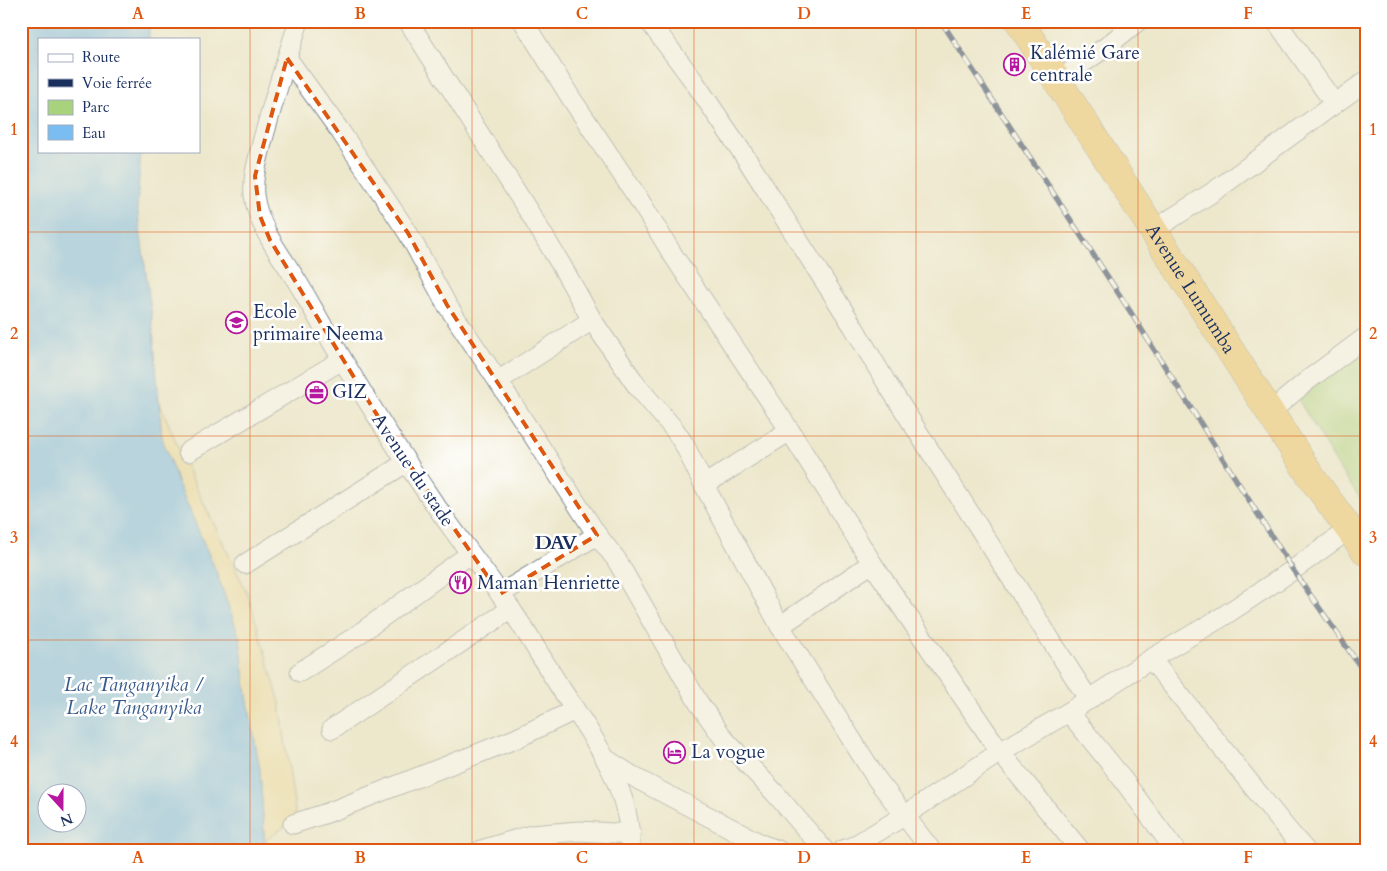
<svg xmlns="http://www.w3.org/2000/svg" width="1387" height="871" font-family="Cardo,serif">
<rect width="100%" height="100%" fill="#fff"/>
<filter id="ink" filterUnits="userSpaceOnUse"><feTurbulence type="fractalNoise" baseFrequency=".02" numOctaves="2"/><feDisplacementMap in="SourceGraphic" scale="10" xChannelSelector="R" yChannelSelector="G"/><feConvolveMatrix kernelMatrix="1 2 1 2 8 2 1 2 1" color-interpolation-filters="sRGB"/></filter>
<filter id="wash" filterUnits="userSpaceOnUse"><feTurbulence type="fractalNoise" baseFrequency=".0096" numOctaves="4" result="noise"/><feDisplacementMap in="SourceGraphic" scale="20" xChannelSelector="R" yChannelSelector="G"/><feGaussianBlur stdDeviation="1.12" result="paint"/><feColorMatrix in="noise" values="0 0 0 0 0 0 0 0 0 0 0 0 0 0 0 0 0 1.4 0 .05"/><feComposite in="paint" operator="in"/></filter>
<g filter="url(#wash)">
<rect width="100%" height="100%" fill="#ede8cc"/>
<path fill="#a9d27d" stroke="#62806e" d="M1366 343V506L1342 473 1298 399Z"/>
<path fill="#eeda9e" stroke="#84847e" d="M158 399 186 466 248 595 280 703 296 818 266 840 269 850H265L260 770 247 696 240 639 215 569 177 481 162 438Z"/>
<path fill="#7abdf0" stroke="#4a76a7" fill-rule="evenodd" d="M21 21H149V39H39V151H141L137 206 152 318 162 438 177 481 215 569 240 639 247 696 260 770 265 850H21ZM48 794H78V824H48Z"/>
</g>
<g filter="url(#ink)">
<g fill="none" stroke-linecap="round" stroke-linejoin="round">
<defs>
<g id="minor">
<path d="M299 21C286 60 274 99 263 139 259 157 252 176 254 195 259 233 288 263 305 295 344 364 385 431 429 496 455 534 484 570 510 608 527 632 542 659 558 684 591 735 632 786 630 850"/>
<path d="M408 21 529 212 560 263 592 320 637 386 674 429 684 444 704 485 780 626 876 778 931 850"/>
<path d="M523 21 571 98 638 198 673 255 790 431 872 563 1000 752 1080 850"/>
<path d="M649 21 693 80 746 158 853 326 886 382 1089 700"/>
<path d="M1276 21 1334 103"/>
<path d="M287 58 340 131 408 233 447 305 498 381 597 535 616 559 698 702 724 739 774 792 824 850"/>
<path d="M1057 81 1106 47 1138 21"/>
<path d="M1152 231 1216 190 1366 81"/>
<path d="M498 381 592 320"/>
<path d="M1270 412 1308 380 1366 337"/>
<path d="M188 452 342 360"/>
<path d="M704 485 790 431"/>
<path d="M245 564 407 462"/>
<path d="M500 594 597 535"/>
<path d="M780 626 872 563"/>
<path d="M1151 659 1286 828 1305 850"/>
<path d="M300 672 356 636 470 554"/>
<path d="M1069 712 1118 773 1175 850"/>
<path d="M332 729 511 609"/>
<path d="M606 759 639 780 763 845 778 850"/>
<path d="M293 824 327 813 515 739 575 710"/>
<path d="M481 850 531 835 579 831 631 834"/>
<path d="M843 850 852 847 904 816 1000 752 1069 712 1151 659 1222 617 1293 570 1348 530"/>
</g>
<g id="highway">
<path id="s1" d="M1019 21 1312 478 1366 552"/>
</g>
</defs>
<use href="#minor" stroke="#848c95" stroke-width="21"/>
<use href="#highway" stroke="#848c95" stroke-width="29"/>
<use href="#minor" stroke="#fff" stroke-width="19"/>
<use href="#highway" stroke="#f2c36a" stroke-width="28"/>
<defs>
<path id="rail" d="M941 21 1128 308 1293 570 1366 675"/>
</defs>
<use href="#rail" stroke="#1b2f5e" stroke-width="5.5"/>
<use href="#rail" stroke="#fff" stroke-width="4" stroke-dasharray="11" stroke-linecap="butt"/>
</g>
</g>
<path d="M0 0H1387V871H0ZM287 58 408 233 447 305 597 535 500 594 393 441 270 240 260 216 255 176Z" fill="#ede8cc" fill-opacity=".55" fill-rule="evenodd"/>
<path fill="none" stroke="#de5710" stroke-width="4" stroke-dasharray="10 6" stroke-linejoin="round" d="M287 58 408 233 447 305 597 535 500 594 393 441 270 240 260 216 255 176Z"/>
<path fill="none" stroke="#de5710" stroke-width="1" stroke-opacity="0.55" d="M250 21V850M472 21V850M694 21V850M916 21V850M1138 21V850M21 232H1366M21 436H1366M21 640H1366"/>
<defs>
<symbol id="building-ring" viewBox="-11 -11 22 22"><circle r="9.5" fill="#fff" stroke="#b5179e" stroke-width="1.5"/><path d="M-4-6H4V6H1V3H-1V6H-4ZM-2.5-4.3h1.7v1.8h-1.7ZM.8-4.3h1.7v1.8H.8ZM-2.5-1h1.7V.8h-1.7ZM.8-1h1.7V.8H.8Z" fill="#b5179e"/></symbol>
<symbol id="school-ring" viewBox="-11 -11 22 22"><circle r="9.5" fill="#fff" stroke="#b5179e" stroke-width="1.5"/><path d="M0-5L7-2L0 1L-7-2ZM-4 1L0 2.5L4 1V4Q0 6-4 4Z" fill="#b5179e"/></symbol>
<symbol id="office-ring" viewBox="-11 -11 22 22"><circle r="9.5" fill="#fff" stroke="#b5179e" stroke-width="1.5"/><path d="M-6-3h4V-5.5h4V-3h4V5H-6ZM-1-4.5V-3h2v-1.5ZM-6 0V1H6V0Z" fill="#b5179e"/></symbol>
<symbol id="restaurant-ring" viewBox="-11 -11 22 22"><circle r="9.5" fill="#fff" stroke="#b5179e" stroke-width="1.5"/><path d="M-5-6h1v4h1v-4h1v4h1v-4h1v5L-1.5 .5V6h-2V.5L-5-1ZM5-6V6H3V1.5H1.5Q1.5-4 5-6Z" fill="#b5179e"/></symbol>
<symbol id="hotel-ring" viewBox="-11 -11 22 22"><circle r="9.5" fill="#fff" stroke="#b5179e" stroke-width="1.5"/><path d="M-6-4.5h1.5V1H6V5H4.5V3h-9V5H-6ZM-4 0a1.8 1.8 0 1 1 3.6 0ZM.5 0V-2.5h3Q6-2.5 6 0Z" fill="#b5179e"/></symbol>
</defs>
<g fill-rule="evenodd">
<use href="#building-ring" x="1002" y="52" width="25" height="25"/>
<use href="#school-ring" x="224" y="310" width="25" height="25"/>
<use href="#office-ring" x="304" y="380" width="25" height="25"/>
<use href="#restaurant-ring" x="448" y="570" width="25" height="25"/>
<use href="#hotel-ring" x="662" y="740" width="25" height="25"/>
</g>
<g text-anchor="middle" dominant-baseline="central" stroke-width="5" stroke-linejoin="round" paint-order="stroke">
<g font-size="19" fill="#1b2f5e" stroke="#fff" text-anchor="start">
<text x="1030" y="53">Kalémié Gare<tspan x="1030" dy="22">centrale</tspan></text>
<text x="253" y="312">Ecole<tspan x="253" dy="22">primaire Neema</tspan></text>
<text x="332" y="392">GIZ</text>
<text x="477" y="583">Maman Henriette</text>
<text x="691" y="752">La vogue</text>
</g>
<g font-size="19" fill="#1b2f5e" stroke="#fff">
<text stroke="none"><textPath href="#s1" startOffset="318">Avenue Lumumba</textPath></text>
<text transform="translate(413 470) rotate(56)">Avenue du stade</text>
</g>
<g font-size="20" font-weight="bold" fill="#1b2f5e" stroke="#fff">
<text x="556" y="542">DAV</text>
</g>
<g font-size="20" font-style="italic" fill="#385a8a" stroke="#fff">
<text x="134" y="684">Lac Tanganyika /<tspan x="134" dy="23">Lake Tanganyika</tspan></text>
</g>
</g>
<rect width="1387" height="871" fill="none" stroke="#fff" stroke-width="55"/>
<rect x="38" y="38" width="162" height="115" fill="#ffffff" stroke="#a4acbf"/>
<rect x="48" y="54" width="25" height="8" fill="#ffffff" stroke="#a4acbf"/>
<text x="82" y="62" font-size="15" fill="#1b2f5e">Route</text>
<rect x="48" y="79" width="25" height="8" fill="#1b2f5e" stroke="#a4acbf"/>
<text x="82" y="88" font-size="15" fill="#1b2f5e">Voie ferrée</text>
<rect x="48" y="100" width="25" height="15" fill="#a9d27d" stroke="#a4acbf"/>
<text x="82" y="112" font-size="15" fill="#1b2f5e">Parc</text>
<rect x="48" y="125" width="25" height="15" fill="#7abdf0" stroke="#a4acbf"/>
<text x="82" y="138" font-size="15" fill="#1b2f5e">Eau</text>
<g transform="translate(62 808) rotate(159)"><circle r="24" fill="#ffffff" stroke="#a4acbf"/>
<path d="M0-4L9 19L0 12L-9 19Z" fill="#b5179e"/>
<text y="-8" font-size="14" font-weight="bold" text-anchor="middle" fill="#1b2f5e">N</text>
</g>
<rect x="28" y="28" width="1332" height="816" fill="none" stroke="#de5710" stroke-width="2"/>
<g font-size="16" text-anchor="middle" font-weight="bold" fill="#de5710">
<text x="138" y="19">A</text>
<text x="360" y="19">B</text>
<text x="582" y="19">C</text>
<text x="804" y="19">D</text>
<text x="1026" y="19">E</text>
<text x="1248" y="19">F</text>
<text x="14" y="135">1</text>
<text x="1373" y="135">1</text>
<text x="14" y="339">2</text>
<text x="1373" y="339">2</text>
<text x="14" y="543">3</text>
<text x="1373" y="543">3</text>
<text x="14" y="747">4</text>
<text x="1373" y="747">4</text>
<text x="138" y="863">A</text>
<text x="360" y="863">B</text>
<text x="582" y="863">C</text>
<text x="804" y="863">D</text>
<text x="1026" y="863">E</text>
<text x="1248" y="863">F</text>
</g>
</svg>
